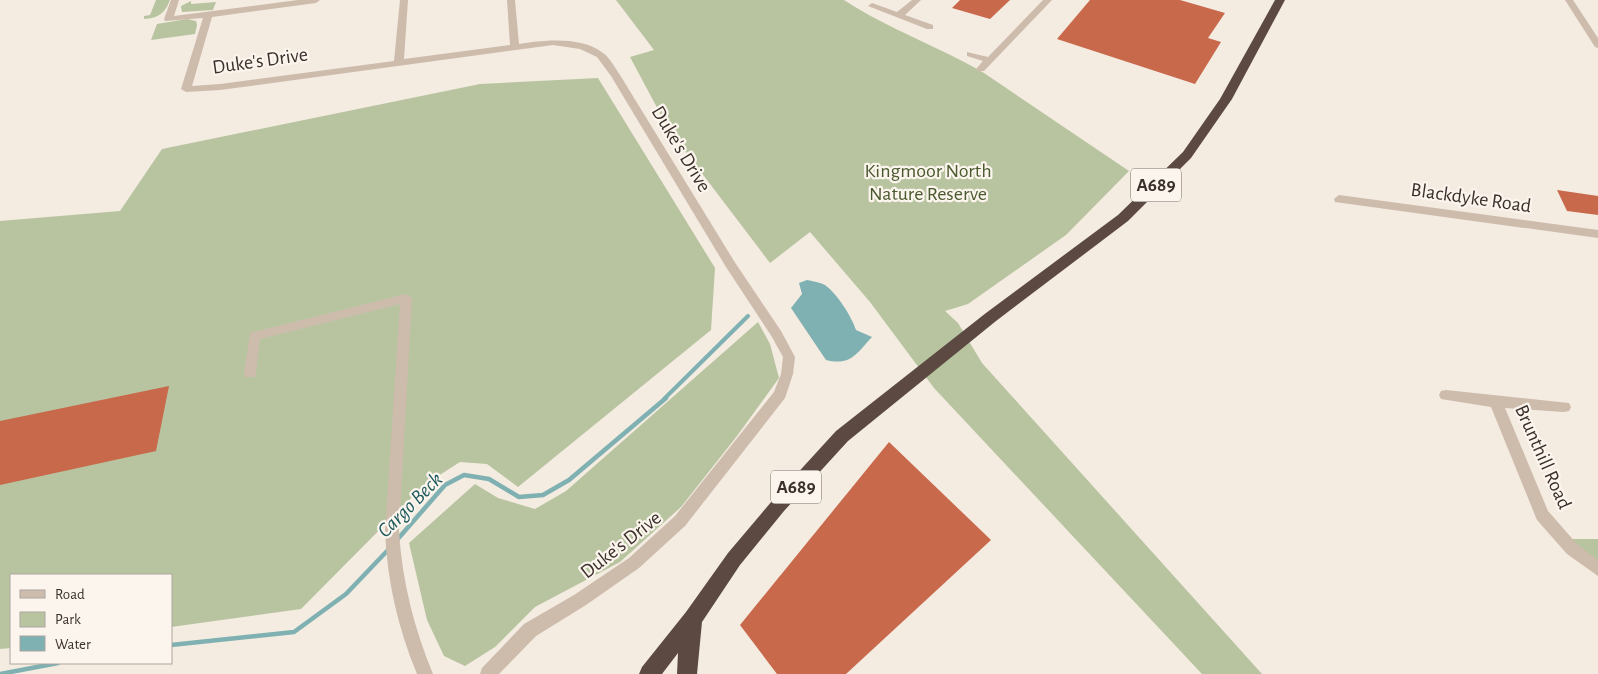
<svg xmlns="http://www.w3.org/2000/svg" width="1598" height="674" font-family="'Alegreya Sans',sans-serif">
<rect width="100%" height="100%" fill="#f4ebe1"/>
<g fill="#b8c4a0">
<path d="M156 0H170C165 13 159 18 144 19V16L150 15Z"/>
<path d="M616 0H844C888 29 938 46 984 73L1129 171 1066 235 968 304 945 311 958 323 982 363 1262 674H1202L934 388 870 302 810 232 770 263 669 130 630 57 654 50Z"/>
<path d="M191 1V4L216 2 213 10 182 12 181 6Z"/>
<path d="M187 19 196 21 197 25 195 34 151 40 157 24Z"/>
<path d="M598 78 715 268 711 330 518 487 487 464 460 462 424 485 301 609 171 627V575H11V648L0 649V221L120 211 162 149 480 84Z"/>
<path d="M758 322 770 344 779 378 737 436 681 507 620 562 535 607 495 647 465 666 444 656 427 620 409 543 475 484 498 498 535 509 566 491Z"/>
<path d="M1573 539H1598V565L1572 543Z"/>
</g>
<path fill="#7fb0b2" d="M807 280C812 281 818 282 823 284 835 290 852 317 856 330L872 337C856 354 851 366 826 360L791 308 802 294 799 283Z"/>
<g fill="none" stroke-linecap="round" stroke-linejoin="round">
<path stroke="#7fb0b2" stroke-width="4" d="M664 399 748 316"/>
<g stroke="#7fb0b2" stroke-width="4.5">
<path d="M396 541 445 485 464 475 489 479 519 497 543 495 569 480 666 398"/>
<path d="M171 645 294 632 346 594 388 550"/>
<path d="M0 674 58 663"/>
</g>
</g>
<g fill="#c8694b">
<path d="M960 0H1010L990 19 952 8Z"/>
<path d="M1090 0H1180L1225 13 1208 38 1221 42 1195 84 1057 39Z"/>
<path d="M1557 190 1598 196V215L1567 211Z"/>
<path d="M169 386 156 451 0 485V421Z"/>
<path d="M889 442 991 540 846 674H777L740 625Z"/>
</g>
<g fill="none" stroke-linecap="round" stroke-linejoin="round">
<g fill="#cdbbac" fill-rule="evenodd">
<path d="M171 0H179L174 16 298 0H320L316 3 212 17 192 86 220 84 394 61 400 0H408L404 59 510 45 507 0H515L519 44C544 40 582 36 603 53 610 58 615 68 620 75L734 261 781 331 795 357 793 374 785 398 685 526 639 568 586 605 536 636 499 674H480L482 668 524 624 574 595 629 558 675 516 774 392 781 374 783 357 772 337 726 267 611 76 597 57 580 49 553 45 220 90 186 92 181 89 203 18 165 21 164 19Z"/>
<path d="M912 0H921L905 15 933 25V29H927L868 6 872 3 897 12Z"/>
<path d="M1043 0H1052L984 71H978L976 69 983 61 967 56V52L988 57Z"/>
<path d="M1565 0H1573L1598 38V48L1595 47Z"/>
<path d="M1339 195 1598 230V238L1335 202 1334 199Z"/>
<path d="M406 294 412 298 399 531C402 581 414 628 433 674H417C398 628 387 581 385 531L400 304 260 339 256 373 255 377H245L244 373 250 333Z"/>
<path d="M1446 390 1569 403 1571 407 1569 411 1564 412 1505 408 1548 511 1577 544 1598 560V576L1567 554 1537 520 1491 407 1441 399 1439 395 1441 391Z"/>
</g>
<path fill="#5c4a42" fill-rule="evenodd" d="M1275 0H1285L1232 99 1191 158 1128 221 996 321 848 441 784 511 740 565 702 622 697 674H677L678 653 662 674H639L642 667 686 612 728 553 772 501 836 431 986 313 1118 215 1183 152 1220 99Z"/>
</g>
<g text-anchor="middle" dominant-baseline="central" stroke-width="4.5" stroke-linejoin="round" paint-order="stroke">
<g fill="#fbf5ee" stroke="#756b66" stroke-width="1">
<rect x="1131" y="168.5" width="50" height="33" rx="4"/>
<rect x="771" y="470.5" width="50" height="33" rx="4"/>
</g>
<g font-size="19" font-weight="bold" fill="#3b302b">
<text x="1156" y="185">A689</text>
<text x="796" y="487">A689</text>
</g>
<g font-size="20" fill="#3b302b" stroke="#fbf5ee">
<text transform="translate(260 61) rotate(-8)">Duke's Drive</text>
<text transform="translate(681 149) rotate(59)">Duke's Drive</text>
<text transform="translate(1471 198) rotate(8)">Blackdyke Road</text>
<text transform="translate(1543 457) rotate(66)">Brunthill Road</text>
<text transform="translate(621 545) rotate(-38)">Duke's Drive</text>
</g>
<g font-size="20" fill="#4a5a2e" stroke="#fbf5ee">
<text x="928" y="171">Kingmoor North<tspan x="928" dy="23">Nature Reserve</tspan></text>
</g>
<g font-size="21" font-style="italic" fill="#1f5a5e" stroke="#fbf5ee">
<text transform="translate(410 505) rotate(-45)">Cargo Beck</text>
</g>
</g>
<rect x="10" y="574" width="162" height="90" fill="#fbf5ee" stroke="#aea6a0"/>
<rect x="20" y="590" width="25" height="8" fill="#cdbbac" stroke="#aea6a0"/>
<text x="55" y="599" font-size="15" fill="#3b302b">Road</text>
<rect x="20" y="612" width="25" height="15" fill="#b8c4a0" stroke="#aea6a0"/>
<text x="55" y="624" font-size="15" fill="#3b302b">Park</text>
<rect x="20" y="636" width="25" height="15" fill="#7fb0b2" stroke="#aea6a0"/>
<text x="55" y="649" font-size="15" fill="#3b302b">Water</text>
</svg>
